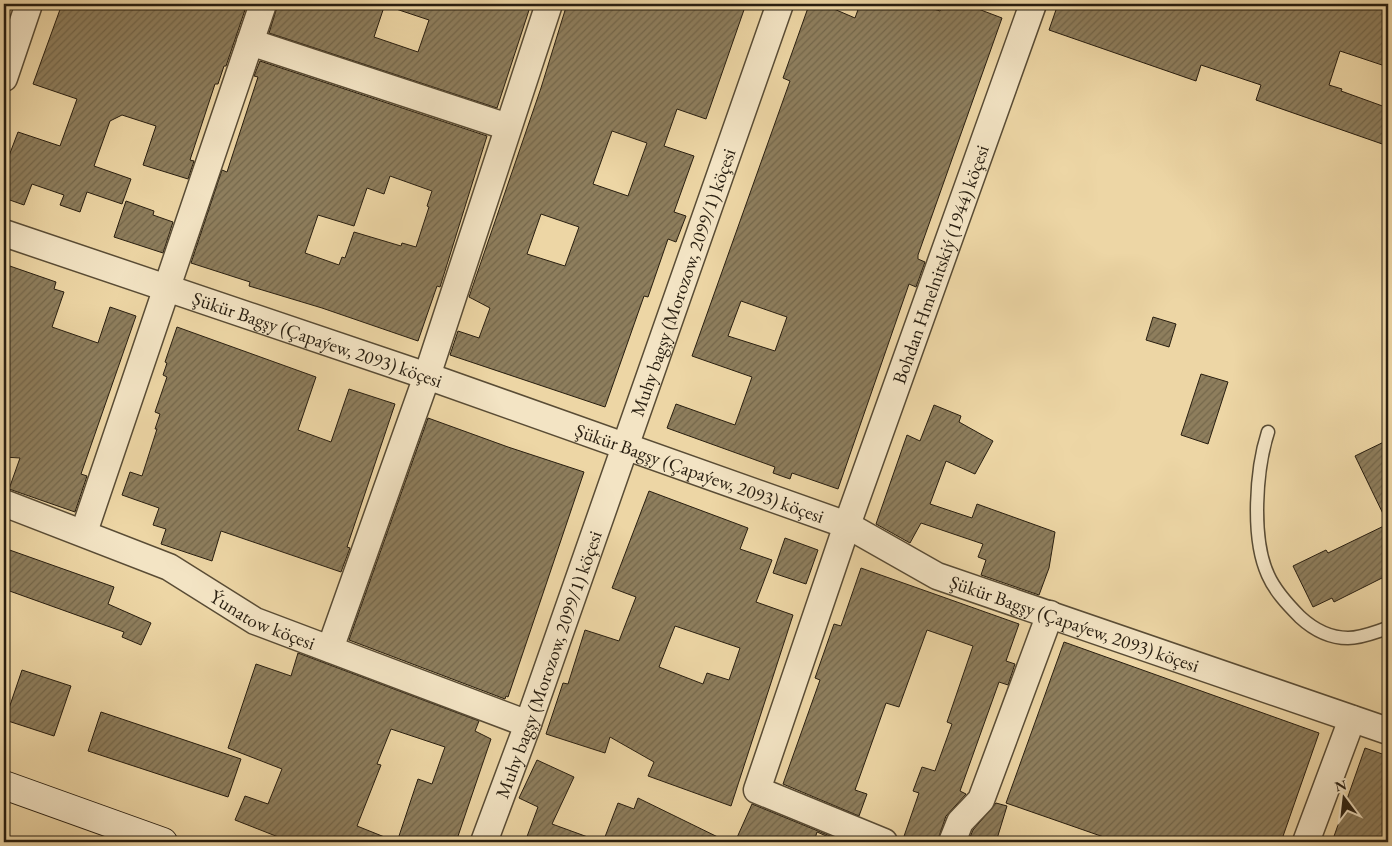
<svg xmlns="http://www.w3.org/2000/svg" width="1392" height="846" font-family="'EB Garamond',serif">
<defs>
<pattern id="building-hatch" width="6" height="6" patternUnits="userSpaceOnUse" patternTransform="scale(1.25)"><rect width="6" height="6" fill="#8e7e5d"/><path d="M-1 1l2-2M0 6l6-6M5 7l2-2" fill="none" stroke="#74674b"/></pattern>
</defs>
<rect width="100%" height="100%" fill="#edd6a5"/>
<filter id="stains"><feTurbulence type="fractalNoise" baseFrequency=".004" numOctaves="4"/><feColorMatrix values="0 0 0 0 .2 0 0 0 0 .09 0 0 0 0 .02 0 0 0 .5 -.17"/></filter>
<radialGradient id="worn" r=".72"><stop offset=".6" stop-color="#630" stop-opacity="0"/><stop offset="1" stop-color="#630" stop-opacity=".3"/></radialGradient>
<g fill="url(#building-hatch)" stroke="#281e10" fill-rule="evenodd">
<path d="M62 4H247L226 66H224L218 84H215L190 160 194 161 188 179 143 165 156 126 122 115 110 121 94 166 131 179 122 204 87 192 80 212 60 205 64 195 32 184 24 205 4 198V169L18 132 60 146 77 99 33 84Z"/>
<path d="M278 4H385L374 37 418 52 429 20 390 7V4H531L497 108 269 33Z"/>
<path d="M567 4H746L706 119 677 109 664 146 694 156 674 212 686 216 676 242 668 239 648 297 644 296 605 407 450 355 458 331 479 338 490 308 469 297 541 88ZM612 131 647 143 628 196 593 184ZM541 214 579 227 565 266 527 254Z"/>
<path d="M860 4H917L940 11 942 4H974L973 7 1002 18 918 255V259L925 262 916 287 909 284 838 489 792 473 790 479 773 473 775 467 667 428 676 404 735 425 752 377 692 356 790 81 783 78 809 5 818 8 834 9 855 18ZM741 301 787 317 775 351 728 336Z"/>
<path d="M1058 4H1388V67L1340 51 1329 85 1342 89 1341 91 1388 108V146L1256 100 1261 85 1201 65 1196 81 1049 30Z"/>
<path d="M260 61 487 136 440 287 437 286 418 341 322 308 249 286 250 282 191 263 222 170 227 172 258 77 254 76ZM390 176 432 191 427 206 429 207 416 247 402 243 401 246 354 232 345 258 342 257 339 265 305 253 318 215 354 226 367 188 384 194Z"/>
<path d="M126 201 154 211 153 215 173 222 163 253 114 237Z"/>
<path d="M4 264 56 282 54 289 64 292 52 327 98 343 110 307 136 316 81 474 87 476 75 512 9 489 20 458 4 457Z"/>
<path d="M1153 317 1176 324 1169 347 1146 340Z"/>
<path d="M177 327 316 377 298 430 331 442 349 389 395 404 347 547 350 548 341 572 221 531 212 561 161 544 166 529 153 525 159 508 122 495 130 472 142 476 157 429H155L160 414 155 412 167 377 163 375 167 363 165 362Z"/>
<path d="M1201 374 1228 382 1208 444 1181 435Z"/>
<path d="M934 405 961 416 959 422 993 441 975 474 946 461 930 504 972 518 977 504 1055 532 1049 568 1039 595 981 575 986 560 978 557 983 544 921 523 910 543 876 524 907 435 920 441Z"/>
<path d="M428 418 508 447 584 472 508 697 506 696 505 699 349 640Z"/>
<path d="M1388 440V524L1355 456Z"/>
<path d="M649 491 748 528 740 549 772 560 756 602 793 615 731 806 648 776 654 762 610 737 605 753 546 734 563 683 568 684 585 630 619 641 636 597 612 588ZM675 626 740 648 729 680 707 673 703 684 659 667Z"/>
<path d="M1388 524V575L1334 602 1332 598 1313 607 1293 566 1326 550 1328 553Z"/>
<path d="M785 538 818 550 806 584 773 573Z"/>
<path d="M4 548 114 587 108 604 151 623 141 645 122 637 124 632 4 589Z"/>
<path d="M861 568 1019 624 1006 661 1015 664 1008 685 999 682 960 791 966 794 946 816 937 842H902L919 793 913 791 922 767 935 771 952 724 947 722 973 646 927 630 899 707 886 703 855 790 867 794 859 816 783 784 820 680 815 678 834 624 841 626Z"/>
<path d="M1064 642 1319 733 1281 842H1118L1006 803Z"/>
<path d="M298 653 479 721 475 731 491 739 456 842H397L418 779 432 784 445 747 391 729 377 764 381 765 357 826 397 842H291L235 820 245 796 268 804 282 769 228 748 256 664 291 676Z"/>
<path d="M22 670 71 686 54 736 5 720Z"/>
<path d="M101 712 241 759 228 797 88 751Z"/>
<path d="M1365 748 1388 756V842H1332Z"/>
<path d="M537 760 574 777 552 824 596 840V842H525L538 807 519 798Z"/>
<path d="M638 798 728 842H603L618 803 634 809Z"/>
<path d="M996 803 1007 806 996 842H968L973 830Z"/>
<path d="M752 804 845 842H840L817 832 814 842H735Z"/>
</g>
<g fill="none" stroke-linecap="round" stroke-linejoin="round">
<defs>
<path id="lane" d="M1268 432C1256 469 1251 538 1268 575 1275 591 1287 604 1300 617 1313 629 1329 638 1348 638 1362 638 1375 632 1388 628"/>
<g id="street">
<path d="M250 42 508 127"/>
<path d="M4 78 29 4"/>
<path id="s1" d="M4 233 427 376 847 525 937 576 1388 731"/>
<path id="s2" d="M4 503 169 567 255 621 528 724"/>
<path d="M84 532 263 4"/>
<path d="M330 649 427 376 549 4"/>
<path id="s3" d="M484 842 528 724 780 4"/>
<path id="s4" d="M884 842 757 790 847 525 1033 4"/>
<path d="M952 842 960 822 981 800 1050 614"/>
<path d="M1306 842 1352 719"/>
</g>
<path id="secondary" d="M4 785 163 842"/>
</defs>
<use href="#lane" stroke="#594c35" stroke-width="15"/>
<use href="#street" stroke="#594c35" stroke-width="29"/>
<use href="#secondary" stroke="#281e10" stroke-width="30"/>
<use href="#lane" stroke="#f3e4c4" stroke-width="12"/>
<use href="#street" stroke="#f3e4c4" stroke-width="26"/>
<use href="#secondary" stroke="#f3e4c4" stroke-width="28"/>
</g>
<g text-anchor="middle" dominant-baseline="central" stroke-width="4" stroke-linejoin="round" paint-order="stroke">
<g font-size="19" fill="#281e10" stroke="#f3e4c4">
<text stroke="none"><textPath href="#s4" startOffset="694">Bohdan Hmelnitskiý (1944) köçesi</textPath></text>
<text stroke="none"><textPath href="#s3" startOffset="594">Muhy bagşy (Morozow, 2099/1) köçesi</textPath></text>
<text stroke="none"><textPath href="#s1" startOffset="331">Şükür Bagşy (Çapaýew, 2093) köçesi</textPath></text>
<text stroke="none"><textPath href="#s1" startOffset="736">Şükür Bagşy (Çapaýew, 2093) köçesi</textPath></text>
<text stroke="none"><textPath href="#s2" startOffset="285">Ýunatow köçesi</textPath></text>
<text stroke="none"><textPath href="#s1" startOffset="1141">Şükür Bagşy (Çapaýew, 2093) köçesi</textPath></text>
<text stroke="none"><textPath href="#s3" startOffset="189">Muhy bagşy (Morozow, 2099/1) köçesi</textPath></text>
</g>
</g>
<rect width="1392" height="846" fill="none" stroke="#edd6a5" stroke-width="20"/>
<rect x="5" y="5" width="1382" height="836" fill="none" stroke="#281e10" stroke-width="2.5"/>
<rect x="10" y="10" width="1372" height="826" fill="none" stroke="#281e10"/>
<g transform="translate(1344 798) rotate(345)" stroke="#f3e4c4" stroke-width="4" paint-order="stroke">
<path d="M0-4L9 19L0 12L-9 19Z" fill="#281e10"/>
<text y="-8" font-size="14" font-weight="bold" text-anchor="middle" fill="#281e10">N</text>
</g>
<rect width="100%" height="100%" filter="url(#stains)"/>
<rect width="100%" height="100%" fill="url(#worn)"/>
</svg>
